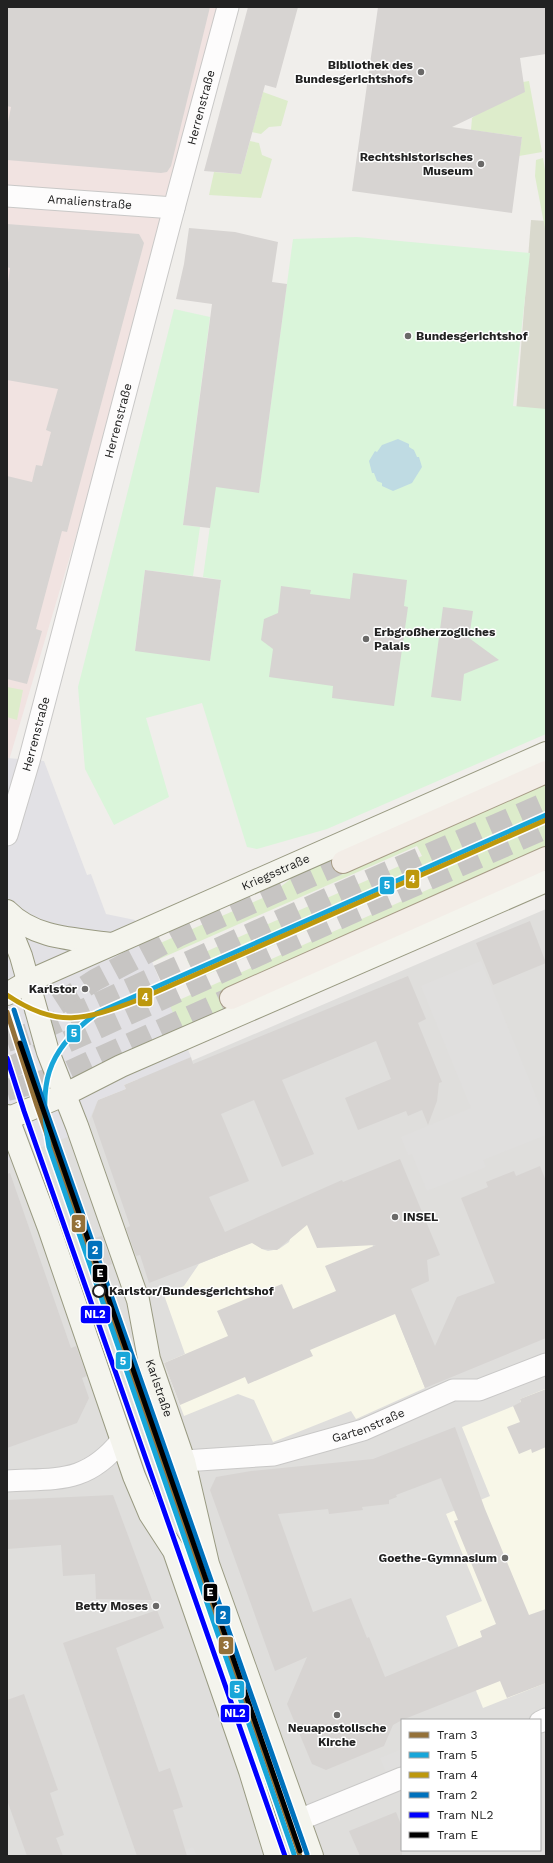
<svg xmlns="http://www.w3.org/2000/svg" width="553" height="1863" font-family="'Work Sans',sans-serif">
<rect width="100%" height="100%" fill="#f0eeeb"/>
<path fill="#dfdedc" fill-rule="evenodd" d="M546 909V1856H7V1140ZM402 1720H540V1850H402Z"/>
<path fill="#f1e3e1" d="M7 7H228L174 208 7 767Z"/>
<g fill="#f8f7e8">
<path d="M354 1201 378 1258 401 1328 425 1388 356 1419 351 1411 273 1442 254 1400 238 1394 184 1416 164 1363 185 1354 164 1295 184 1286 199 1264 255 1241 258 1246 262 1249 268 1251 279 1249 289 1242 293 1231Z"/>
<path d="M545 1389 546 1683 483 1708 446 1616 482 1601 446 1514 490 1496 462 1427 521 1403 520 1399Z"/>
</g>
<path fill="#d9d9cd" d="M531 220 546 221V520L508 515Z"/>
<g fill="#ddeccb">
<path d="M529 81 542 152 519 156 522 137 471 130 472 118 523 82Z"/>
<path d="M263 92 288 101 281 126 269 127 261 134 252 132Z"/>
<path d="M250 141 259 143 262 155 272 159 261 198 209 195 214 172 241 174Z"/>
<path d="M543 158 546 176V234L535 176 536 160Z"/>
<path d="M7 687 23 690 17 720 7 717Z"/>
<path d="M546 783V847L225 988 234 1009 116 1059 161 1008 436 886 431 875 197 979 187 960 422 856 417 846 148 964 83 977 265 897 279 888 306 867Z"/>
</g>
<path fill="#daf5da" d="M357 237 530 253 513 406 546 409V734L327 829 257 849 247 847 202 703 146 718 169 797 114 825 85 769 78 687 174 309 210 317 183 525 200 527 193 576 145 570 135 650 210 661 221 580 203 577 218 468 232 489 259 492 293 239Z"/>
<g fill="#e0dfde">
<path d="M481 961 546 1121V1135L483 1160 486 1167 427 1191 412 1154 408 1155 401 1137 471 1108 421 986Z"/>
<path d="M402 1749V1765L386 1772 380 1758Z"/>
<path d="M193 1847 197 1856H168Z"/>
</g>
<path fill="#e2e1e5" d="M7 758 44 761 87 875 91 874 106 914 135 920 191 1057 140 1083 138 1079 124 1085 126 1089 98 1100 85 1130 7 1161Z"/>
<path fill="#bfdbe3" d="M398 439 409 444V447L414 450 417 457H419L422 467 412 483 393 491 382 486V483L377 481 374 473H372L369 461 375 451 377 452 382 445Z"/>
<g fill="#d7d4d2" fill-rule="evenodd">
<path d="M7 7H210L171 166 167 172 161 173 7 160V127L11 107 7 106Z"/>
<path d="M248 7H298L276 88 265 85 241 174 204 171Z"/>
<path d="M378 7H546V54L520 58 525 92 452 127 522 137 512 213 352 191Z"/>
<path d="M7 224 139 234 144 243 67 532 62 531 36 629 42 631 27 684 7 679V476L32 482 36 465 42 466 51 432 46 430 58 389 7 380V290L10 268 7 267Z"/>
<path d="M189 228 235 232 278 242 272 282 287 284 259 493 216 487 210 528 183 525 212 304 176 299 184 264Z"/>
<path d="M145 570 221 580 210 661 135 651Z"/>
<path d="M353 573 407 580 404 606 408 607 394 706 332 698 333 686 269 677 273 649 261 640 264 619 278 613 281 586 311 590 310 594 350 599Z"/>
<path d="M443 607 473 611 469 638 499 660 464 674 461 701 431 697Z"/>
<path d="M530 921 546 963 493 985 476 943Z"/>
<path d="M408 976 426 1019 418 1023 442 1082 439 1083 437 1101 428 1125 422 1110 408 1116 406 1111 358 1130 345 1098 391 1079 376 1041 282 1080 314 1154 282 1167 254 1100 221 1114 249 1181 209 1197 225 1232 342 1180 343 1182 400 1159 440 1255 427 1260 429 1281 411 1289 435 1346 457 1297 495 1283 461 1198 488 1187 486 1182 514 1171 516 1176 540 1166 546 1181V1338L425 1388 395 1314 310 1350 313 1356 248 1384 245 1377 180 1405 164 1363 228 1336 217 1311 282 1284 293 1309 336 1291 325 1266 376 1245 317 1248 307 1225 277 1250 262 1249 252 1243 149 1283 140 1255 136 1256 126 1228 130 1226 92 1116 98 1100 126 1089 124 1085 191 1057 193 1064Z"/>
<path d="M10 1173 71 1348 76 1346 87 1376 82 1378 89 1398 77 1423 7 1448V1174Z"/>
<path d="M102 1236 112 1264 104 1267 94 1238Z"/>
<path d="M546 1389V1447L532 1453 531 1449 519 1454 507 1427 520 1422 513 1406 521 1402 520 1399Z"/>
<path d="M455 1427 485 1509 529 1615 546 1609V1683L507 1698 500 1681 402 1720 393 1725 384 1746 326 1770 312 1764 287 1704 307 1657 275 1671 210 1490 216 1477 251 1471 373 1459ZM441 1478 458 1520 454 1521 496 1624 480 1631 482 1637 385 1677 369 1637 367 1638 351 1598 313 1612 278 1514 328 1509 329 1514 363 1510 362 1507 389 1504V1500L397 1497 396 1495Z"/>
<path d="M113 1495 152 1600 96 1599 95 1574 63 1576 61 1545 7 1549V1500Z"/>
<path d="M157 1610 164 1628 116 1648 159 1772 170 1768 183 1807 173 1810 187 1856H137L63 1643Z"/>
<path d="M24 1694 58 1790 50 1793 64 1835 56 1838 63 1856H27L7 1800V1700Z"/>
<path d="M396 1812 402 1827V1856H360L349 1831Z"/>
</g>
<g fill="none" stroke-linecap="round" stroke-linejoin="round">
<g stroke="#c7c5c3" stroke-width="22" stroke-dasharray="22 11" stroke-linecap="butt">
<path d="M30 1022 95 980 178 936 343 862"/>
<path d="M7 1041 35 1032 338 894 546 803"/>
<path d="M7 1069 347 915 546 828"/>
<path d="M7 1090 55 1078 231 998"/>
</g>
<defs>
<g id="minor">
<path id="s1" d="M7 196 174 208"/>
<path id="s2" d="M7 835 29 761 174 208 228 7"/>
<path id="s3" d="M184 1461 274 1455 363 1430 453 1390H479L546 1364"/>
<path d="M7 1481C58 1478 86 1484 121 1441"/>
<path d="M540 1722 546 1719"/>
<path d="M299 1820 402 1778"/>
</g>
<g id="secondary">
<path d="M7 911C34 939 76 939 112 944"/>
<path id="s4" d="M7 921 21 956 48 1052 77 1126 138 1300 149 1359 184 1461 208 1564 312 1856"/>
<path id="s5" d="M7 994 29 981 546 753"/>
<path d="M7 1116 49 1228 134 1476 150 1514 174 1551 250 1771 276 1856"/>
<path d="M7 1119 66 1094 121 1066 546 881"/>
</g>
<g id="primary">
<path d="M343 862 546 772"/>
<path d="M231 998 546 858"/>
</g>
</defs>
<use href="#minor" stroke="#c9c8c7" stroke-width="23"/>
<use href="#secondary" stroke="#999a82" stroke-width="24"/>
<use href="#primary" stroke="#a79c86" stroke-width="24"/>
<use href="#minor" stroke="#fdfcfc" stroke-width="21"/>
<use href="#secondary" stroke="#f4f4ed" stroke-width="22"/>
<use href="#primary" stroke="#f3ede7" stroke-width="22"/>
<defs>
<path id="tram-1" d="M7 1012 37 1106 300 1856"/>
<path id="tram-2" d="M294 1854 49 1147C38 1086 45 1051 97 1013L546 815"/>
<path id="tram-3" d="M7 995C57 1029 85 1020 138 1000L546 820"/>
<path id="tram-4" d="M14 1010 44 1104 307 1854"/>
<path id="tram-5" d="M7 1058 24 1111 285 1856"/>
<path id="tram-6" d="M20 1043 300 1851"/>
</defs>
<use href="#tram-1" stroke="#fff" stroke-width="8"/>
<use href="#tram-2" stroke="#fff" stroke-width="8"/>
<use href="#tram-3" stroke="#fff" stroke-width="8"/>
<use href="#tram-4" stroke="#fff" stroke-width="8"/>
<use href="#tram-5" stroke="#fff" stroke-width="8"/>
<use href="#tram-6" stroke="#fff" stroke-width="8"/>
<use href="#tram-1" stroke="#947139" stroke-width="5"/>
<use href="#tram-2" stroke="#18a6d9" stroke-width="5"/>
<use href="#tram-3" stroke="#bd980d" stroke-width="5"/>
<use href="#tram-4" stroke="#0071bc" stroke-width="5"/>
<use href="#tram-5" stroke="#00f" stroke-width="5"/>
<use href="#tram-6" stroke="#000" stroke-width="5"/>
</g>
<g fill="#6a6968" stroke="#fff" stroke-width="1.5">
<circle cx="421" cy="72" r="4"/>
<circle cx="481" cy="164" r="4"/>
<circle cx="408" cy="336" r="4"/>
<circle cx="366" cy="639" r="4"/>
<circle cx="85" cy="989" r="4"/>
<circle cx="395" cy="1217" r="4"/>
<circle cx="505" cy="1558" r="4"/>
<circle cx="156" cy="1606" r="4"/>
<circle cx="337" cy="1715" r="4"/>
</g>
<circle fill="#fff" stroke="#222" stroke-width="2" cx="99" cy="1291" r="6"/>
<g text-anchor="middle" dominant-baseline="central" stroke-width="3" stroke-linejoin="round" paint-order="stroke">
<g font-size="12" font-weight="bold" fill="#222" stroke="#fff" text-anchor="end">
<text x="413" y="65">Bibliothek des<tspan x="413" dy="14">Bundesgerichtshofs</tspan></text>
<text x="473" y="157">Rechtshistorisches<tspan x="473" dy="14">Museum</tspan></text>
<text x="416" y="336" text-anchor="start">Bundesgerichtshof</text>
<text x="374" y="632" text-anchor="start">Erbgroßherzogliches<tspan x="374" dy="14">Palais</tspan></text>
<text x="77" y="989">Karlstor</text>
<text x="403" y="1217" text-anchor="start">INSEL</text>
<text x="497" y="1558">Goethe-Gymnasium</text>
<text x="148" y="1606">Betty Moses</text>
<text x="337" y="1728" text-anchor="middle">Neuapostolische<tspan x="337" dy="14">Kirche</tspan></text>
</g>
<g font-size="12" fill="#222" stroke="#fff">
<text stroke="none"><textPath href="#s2" startOffset="753">Herrenstraße</textPath></text>
<text stroke="none"><textPath href="#s1" startOffset="83">Amalienstraße</textPath></text>
<text stroke="none"><textPath href="#s2" startOffset="429">Herrenstraße</textPath></text>
<text stroke="none"><textPath href="#s2" startOffset="105">Herrenstraße</textPath></text>
<text stroke="none"><textPath href="#s5" startOffset="295">Kriegsstraße</textPath></text>
<text stroke="none"><textPath href="#s4" startOffset="492">Karlstraße</textPath></text>
<text stroke="none"><textPath href="#s3" startOffset="189">Gartenstraße</textPath></text>
</g>
<g font-size="12" font-weight="bold" fill="#222" stroke="#fff" text-anchor="start">
<text x="109" y="1291">Karlstor/Bundesgerichtshof</text>
</g>
</g>
<g stroke="#fff" stroke-width="1.5">
<rect x="405" y="869" width="15" height="20" rx="4" fill="#bd980d"/>
<rect x="379" y="876" width="16" height="19" rx="4" fill="#18a6d9"/>
<rect x="137" y="987" width="16" height="20" rx="4" fill="#bd980d"/>
<rect x="66" y="1024" width="15" height="19" rx="4" fill="#18a6d9"/>
<rect x="71" y="1214" width="15" height="19" rx="4" fill="#947139"/>
<rect x="87" y="1240" width="16" height="20" rx="4" fill="#0071bc"/>
<rect x="92" y="1264" width="16" height="19" rx="4" fill="#000"/>
<rect x="80" y="1305" width="31" height="19" rx="4" fill="#00f"/>
<rect x="115" y="1351" width="16" height="19" rx="4" fill="#18a6d9"/>
<rect x="203" y="1583" width="15" height="19" rx="4" fill="#000"/>
<rect x="215" y="1605" width="16" height="20" rx="4" fill="#0071bc"/>
<rect x="218" y="1636" width="16" height="19" rx="4" fill="#947139"/>
<rect x="229" y="1680" width="16" height="19" rx="4" fill="#18a6d9"/>
<rect x="220" y="1704" width="30" height="19" rx="4" fill="#00f"/>
</g>
<g font-size="11" text-anchor="middle" font-weight="bold" fill="#fff">
<text x="412" y="883">4</text>
<text x="387" y="889">5</text>
<text x="145" y="1001">4</text>
<text x="74" y="1037">5</text>
<text x="78" y="1228">3</text>
<text x="95" y="1254">2</text>
<text x="100" y="1277">E</text>
<text x="95" y="1318">NL2</text>
<text x="123" y="1365">5</text>
<text x="210" y="1596">E</text>
<text x="223" y="1619">2</text>
<text x="226" y="1649">3</text>
<text x="237" y="1693">5</text>
<text x="235" y="1717">NL2</text>
</g>
<rect width="553" height="1863" fill="none" stroke="#222222" stroke-width="16"/>
<rect x="401" y="1719" width="140" height="132" fill="#ffffff" stroke="#a7a7a7"/>
<rect x="409" y="1732" width="20" height="6" fill="#947139" stroke="#a7a7a7"/>
<text x="437" y="1739" font-size="12" fill="#222222">Tram 3</text>
<rect x="409" y="1752" width="20" height="6" fill="#18a6d9" stroke="#a7a7a7"/>
<text x="437" y="1759" font-size="12" fill="#222222">Tram 5</text>
<rect x="409" y="1772" width="20" height="6" fill="#bd980d" stroke="#a7a7a7"/>
<text x="437" y="1779" font-size="12" fill="#222222">Tram 4</text>
<rect x="409" y="1792" width="20" height="6" fill="#0071bc" stroke="#a7a7a7"/>
<text x="437" y="1799" font-size="12" fill="#222222">Tram 2</text>
<rect x="409" y="1812" width="20" height="6" fill="#0000ff" stroke="#a7a7a7"/>
<text x="437" y="1819" font-size="12" fill="#222222">Tram NL2</text>
<rect x="409" y="1832" width="20" height="6" fill="#000000" stroke="#a7a7a7"/>
<text x="437" y="1839" font-size="12" fill="#222222">Tram E</text>
</svg>
